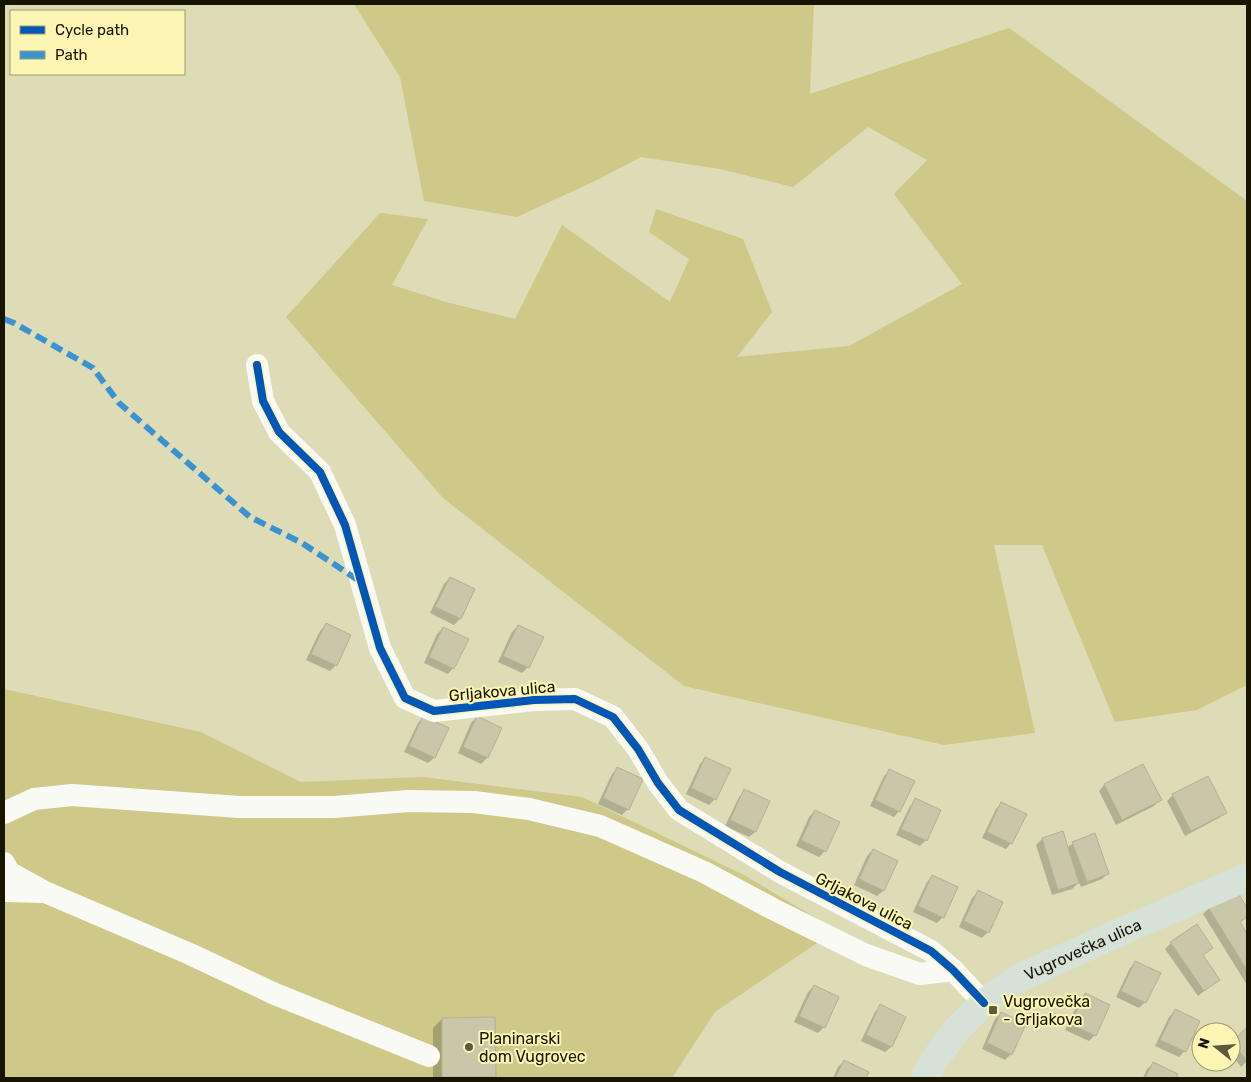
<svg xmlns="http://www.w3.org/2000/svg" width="1251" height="1082" font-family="Rubik,sans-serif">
<rect width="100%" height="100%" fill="#dedbb7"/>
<g fill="#cec889">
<path d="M354 4H814L810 94 1009 28 1247 201V685L1197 710 1115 722 1042 545H994L1035 733 944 745 684 686 443 498 286 317 380 213 428 219 392 285 446 302 515 319 562 225 670 302 689 259 649 232 656 209 743 239 772 312 737 357 849 346 962 284 894 194 927 160 868 127 793 187 720 169 641 157 597 180 517 217 424 201 400 77Z"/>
<path d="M4 689 201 732 301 782 423 777 582 797 744 875 836 930 715 1012 672 1078H4Z"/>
</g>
<g fill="#0003">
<path d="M450 578 473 589 460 619 454 625 430 613 444 584Z"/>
<path d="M326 625 336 665 330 671 306 660 320 631Z"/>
<path d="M518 626 528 667 522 673 498 662 512 632Z"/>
<path d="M443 628 453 668 448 674 424 663 437 634Z"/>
<path d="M423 717 447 728 434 758 428 763 404 752 418 723Z"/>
<path d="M477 717 501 728 487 758 481 764 458 753 471 723Z"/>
<path d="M705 758 715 799 709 805 686 794 700 764Z"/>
<path d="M618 768 628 809 622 815 598 804 612 774Z"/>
<path d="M890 771 899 811 894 817 870 806 884 776Z"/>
<path d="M1104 785 1160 800 1154 806 1116 825 1099 791Z"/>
<path d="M745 791 768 802 755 832 749 837 725 826 739 797Z"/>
<path d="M1173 795 1225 812 1219 818 1185 836 1167 801Z"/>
<path d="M916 800 926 840 920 846 896 835 910 806Z"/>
<path d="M1002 803 1011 843 1006 849 982 838 996 809Z"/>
<path d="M815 811 825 851 819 857 796 846 809 817Z"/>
<path d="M1042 839 1067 848 1073 843 1108 873 1102 879 1081 887 1079 882 1072 889 1052 895 1036 845Z"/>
<path d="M873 850 897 861 883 891 877 896 854 885 867 856Z"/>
<path d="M933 876 943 917 937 923 913 912 927 882Z"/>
<path d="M1236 891 1247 910V917L1239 923 1247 936V985L1203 914 1209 908Z"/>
<path d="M978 892 988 932 982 938 959 927 972 898Z"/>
<path d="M1171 943 1212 948 1202 956 1218 980 1198 996 1165 949Z"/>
<path d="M1136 962 1145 1002 1139 1008 1116 997 1130 968Z"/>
<path d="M814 986 824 1027 818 1033 794 1022 808 992Z"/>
<path d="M1085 995 1095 1035 1089 1041 1065 1030 1079 1001Z"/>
<path d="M880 1006 904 1017 891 1047 885 1052 861 1041 875 1012Z"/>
<path d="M1175 1011 1185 1051 1179 1057 1155 1046 1169 1017Z"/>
<path d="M1001 1013 1011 1054 1005 1060 982 1049 995 1019Z"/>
<path d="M442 1019 495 1076 492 1078H433V1028Z"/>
<path d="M1247 1029V1061L1241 1067 1231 1054V1045Z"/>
<path d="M844 1061 867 1072 865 1078H833L838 1067Z"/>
<path d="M1153 1064 1177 1075 1175 1078H1143L1147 1069Z"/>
</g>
<g fill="#c9c6a9" stroke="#b4b194">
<path d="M450 577 475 589 461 619 435 607Z"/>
<path d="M326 623 351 635 337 666 311 654Z"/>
<path d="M518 625 544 637 529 668 503 656Z"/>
<path d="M443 627 469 639 454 669 429 657Z"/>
<path d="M423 716 449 728 435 758 409 746Z"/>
<path d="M477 716 502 728 488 758 463 747Z"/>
<path d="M705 757 731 769 716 800 691 788Z"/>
<path d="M1143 764 1162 800 1122 820 1104 784Z"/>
<path d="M617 767 643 779 629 810 603 798Z"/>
<path d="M889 769 915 781 900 812 875 800Z"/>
<path d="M1208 776 1227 813 1191 831 1172 794Z"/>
<path d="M744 789 770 801 756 832 730 820Z"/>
<path d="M915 798 941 810 927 841 901 829Z"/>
<path d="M1001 802 1027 814 1012 844 987 832Z"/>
<path d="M815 810 840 822 826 852 801 840Z"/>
<path d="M1063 831 1079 883 1058 890 1042 838Z"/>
<path d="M1095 833 1109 874 1087 882 1072 842Z"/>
<path d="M873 849 898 861 884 891 859 879Z"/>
<path d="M932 875 958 887 944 918 918 906Z"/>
<path d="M1236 889 1247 908V917L1240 922 1247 934V970L1208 907Z"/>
<path d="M978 890 1003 902 989 933 964 921Z"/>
<path d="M1197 924 1213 948 1203 955 1220 980 1204 991 1170 942Z"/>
<path d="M1135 961 1161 973 1146 1003 1121 991Z"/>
<path d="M814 985 839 997 825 1028 799 1016Z"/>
<path d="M1085 993 1110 1005 1096 1036 1070 1024Z"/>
<path d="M880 1004 906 1017 892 1047 866 1035Z"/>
<path d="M1175 1009 1200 1021 1186 1052 1160 1040Z"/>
<path d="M1001 1012 1026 1024 1012 1055 987 1043Z"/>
<path d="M495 1017 496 1077H442V1018Z"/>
<path d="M1247 1027V1061L1232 1042Z"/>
<path d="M844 1060 869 1072 866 1078H835Z"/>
<path d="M1153 1062 1178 1074 1176 1078H1145Z"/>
</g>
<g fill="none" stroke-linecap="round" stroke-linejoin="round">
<g stroke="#fafaf4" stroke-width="22">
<path d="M257 365 263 401 279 432 320 472 345 525 380 648 405 698 434 711 534 700 575 699 613 717 638 749 658 783 679 810 780 872 931 951 953 970 984 1003"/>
<path d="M4 813 34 799 72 795 239 807H334L408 801 474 802 529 809 600 826 704 872 773 909 866 955 920 974 953 970"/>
<path d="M4 863 9 872 45 892 190 954 275 994 429 1056"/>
<path d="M4 891 43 892"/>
</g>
<path stroke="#d6e1d8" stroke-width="28" id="s1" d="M925 1078 933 1062 957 1029 984 1003 1017 979 1120 932 1247 877"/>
<path stroke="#3993d0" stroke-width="6" stroke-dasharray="12 6" stroke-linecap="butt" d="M4 319 14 323 93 368 119 403 250 517 302 543 361 582"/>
<defs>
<path id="cycleway" d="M257 365 263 401 279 432 320 472 345 525 380 648 405 698 434 711 534 700 575 699 613 717 638 749 658 783 679 810 780 872 931 951 953 970 984 1003"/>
</defs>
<use href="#cycleway" stroke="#fcf5b3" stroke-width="11"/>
<use href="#cycleway" stroke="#0057b8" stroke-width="8"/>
</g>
<g fill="#5d5a40" stroke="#fcf5b3" stroke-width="2">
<rect x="988" y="1005" width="10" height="10" rx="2.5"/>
<circle cx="469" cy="1047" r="5"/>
</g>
<g text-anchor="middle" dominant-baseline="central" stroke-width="4" stroke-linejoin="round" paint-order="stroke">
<g font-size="16" fill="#171400" stroke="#fcf5b3">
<text transform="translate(502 691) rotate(-5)">Grljakova ulica</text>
<text transform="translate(864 901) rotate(27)">Grljakova ulica</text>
<text stroke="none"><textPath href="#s1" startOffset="209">Vugrovečka ulica</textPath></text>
</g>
<g font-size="16" fill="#171400" stroke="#fcf5b3" text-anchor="start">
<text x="1003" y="1001">Vugrovečka<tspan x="1003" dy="18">- Grljakova</tspan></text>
<text x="479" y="1038">Planinarski<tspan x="479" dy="18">dom Vugrovec</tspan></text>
</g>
</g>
<rect width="1251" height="1082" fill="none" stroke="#171400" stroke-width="10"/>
<rect x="10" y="10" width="175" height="65" fill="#fcf5b3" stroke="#a09b6b"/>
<rect x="20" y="26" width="25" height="8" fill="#0057b8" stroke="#a09b6b"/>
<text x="55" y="35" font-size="15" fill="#171400">Cycle path</text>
<rect x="20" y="51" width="25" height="8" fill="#3993d0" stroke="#a09b6b"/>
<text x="55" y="60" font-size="15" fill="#171400">Path</text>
<g transform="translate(1216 1047) rotate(287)"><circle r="24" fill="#fcf5b3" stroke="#a09b6b"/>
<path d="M0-4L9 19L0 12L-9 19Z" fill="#5d5a40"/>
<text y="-8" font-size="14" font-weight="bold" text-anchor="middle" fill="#171400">N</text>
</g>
</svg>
